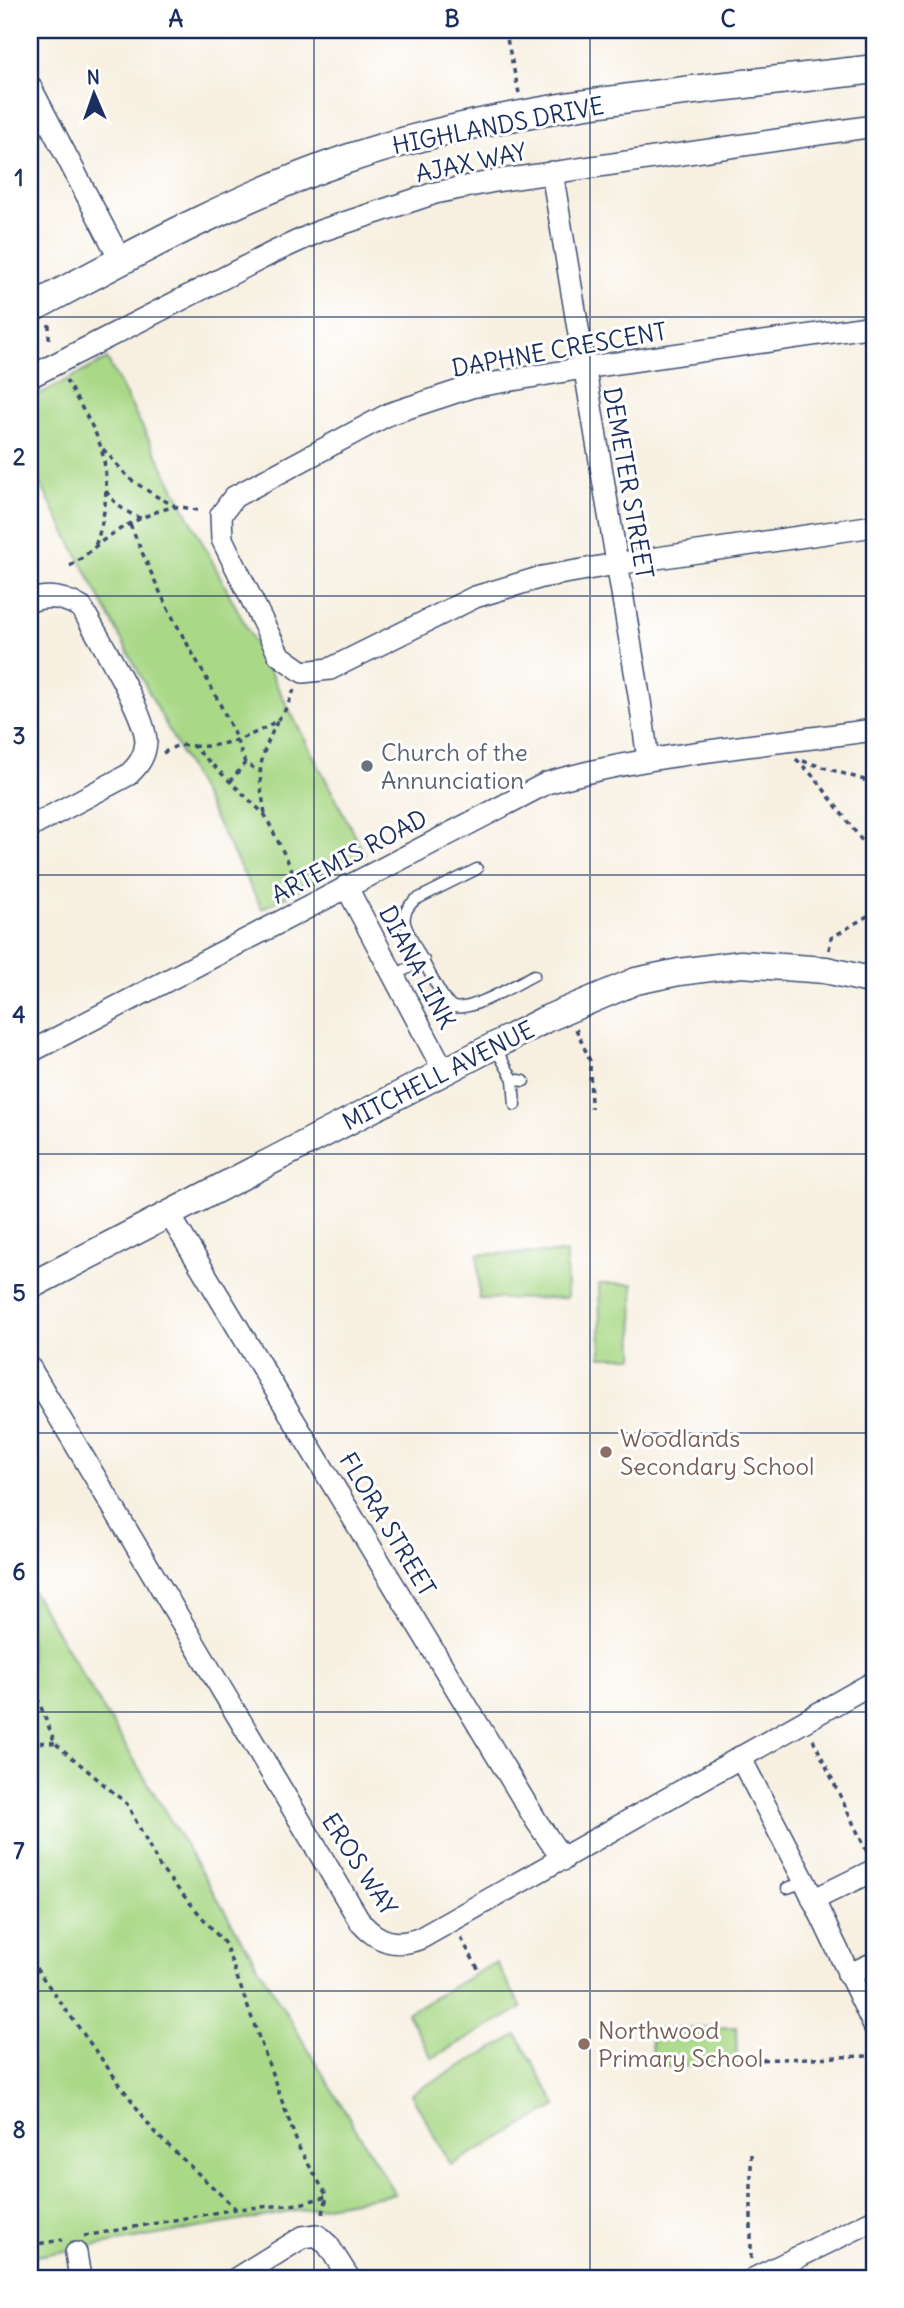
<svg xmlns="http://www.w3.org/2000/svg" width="904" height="2308" font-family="Delius,sans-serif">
<rect width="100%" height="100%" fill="#fff"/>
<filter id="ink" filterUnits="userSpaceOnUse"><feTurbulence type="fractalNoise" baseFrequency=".0143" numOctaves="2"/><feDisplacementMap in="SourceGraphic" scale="14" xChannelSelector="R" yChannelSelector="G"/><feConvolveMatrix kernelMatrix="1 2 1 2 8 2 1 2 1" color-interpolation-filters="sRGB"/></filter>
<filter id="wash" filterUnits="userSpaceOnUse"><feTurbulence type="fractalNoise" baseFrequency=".00686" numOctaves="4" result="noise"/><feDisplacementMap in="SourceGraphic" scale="28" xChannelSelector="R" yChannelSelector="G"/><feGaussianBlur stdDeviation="1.57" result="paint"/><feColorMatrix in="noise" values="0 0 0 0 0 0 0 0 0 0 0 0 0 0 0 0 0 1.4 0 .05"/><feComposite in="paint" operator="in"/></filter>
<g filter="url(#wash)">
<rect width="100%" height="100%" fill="#f7f0e1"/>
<g fill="#a9d886" stroke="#628472" stroke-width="2">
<path d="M107 359 365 855 262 909 30 464V399Z"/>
<path d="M566 1253 567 1298 479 1299 478 1254Z"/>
<path d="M599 1284H633L634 1357H601Z"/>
<path d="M30 1587 395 2194 30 2257Z"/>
<path d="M496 1962 522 2008 432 2058 407 2013Z"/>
<path d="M736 2027 737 2065 652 2067 651 2029Z"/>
<path d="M517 2035 557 2106 451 2165 411 2094Z"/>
</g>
</g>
<g filter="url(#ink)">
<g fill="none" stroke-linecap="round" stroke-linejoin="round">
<defs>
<g id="service">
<path d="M477 869 415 900C408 906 403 913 405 923 408 935 438 989 446 1001 448 1003 451 1006 454 1007 471 1012 518 983 534 975"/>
<path d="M393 976 424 960"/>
<path d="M494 1046 513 1079 524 1081"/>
<path d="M513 1079 515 1105"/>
<path d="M787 1888 805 1882"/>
</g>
<g id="minor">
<path d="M30 86 121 261"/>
<path d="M552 172 640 701 648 760"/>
<path d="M874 326 583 368 471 387 389 414 234 497 221 515 222 539 279 655 303 672 330 669 475 597 542 577 616 564 874 526"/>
<path d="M30 377 274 252 320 231 435 193 495 181 874 126"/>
<path d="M30 601C48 594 66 598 82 608 97 636 146 714 146 742 145 756 139 765 128 775L30 827"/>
<path d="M346 886 444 1071"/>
<path d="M30 1052 547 783C650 753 767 745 874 730"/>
<path d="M169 1214 537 1822 563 1860"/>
<path d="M30 1368 361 1923C378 1942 396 1948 421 1938L874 1682"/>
<path d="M740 1757 805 1882 874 2026"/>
<path d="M813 1900 874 1870"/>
<path d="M848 1975 874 1963"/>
<path d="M76 2253 80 2278"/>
<path d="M237 2278 303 2237 317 2235 328 2245 349 2278"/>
<path d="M755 2278 874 2220"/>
</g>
<path id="tertiary" d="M30 1286 546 1019 636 981 679 972 741 964 826 970 874 981"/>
<path id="secondary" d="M30 309C133 254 236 197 347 159 515 102 698 91 874 69"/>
</defs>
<use href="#service" stroke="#3c4c72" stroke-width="13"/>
<use href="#minor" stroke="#3c4c72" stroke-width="24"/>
<use href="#tertiary" stroke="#3c4c72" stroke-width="29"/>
<use href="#secondary" stroke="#3c4c72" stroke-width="31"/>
<g stroke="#3c4c72" stroke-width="3.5" stroke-dasharray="5 5" stroke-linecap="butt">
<path d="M505 30 519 93"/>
<path d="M49 324V344"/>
<path d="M66 380C76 399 96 429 101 448 110 479 106 517 95 546"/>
<path d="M103 449 130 479 154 495 175 506"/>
<path d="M106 491C116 506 126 512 142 519"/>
<path d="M130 525C144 556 157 588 173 618 199 666 228 712 245 763L259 771"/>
<path d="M70 566C81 560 86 554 96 546 113 531 152 510 175 507 183 506 193 510 202 511"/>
<path d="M193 746C217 749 259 735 278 719 286 712 290 699 294 690"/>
<path d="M163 753 178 745 193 746 265 815 301 888"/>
<path d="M796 759 816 779 874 857"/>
<path d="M803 761 874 783"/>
<path d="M230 782 245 763"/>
<path d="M265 813C257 768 258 762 278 720"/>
<path d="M829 950 831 938 874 912"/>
<path d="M576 1029 590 1061 591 1108"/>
<path d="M30 1679 55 1743 127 1804 161 1869 225 1944 299 2148 327 2196"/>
<path d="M813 1739 867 1852"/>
<path d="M30 1742 55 1743"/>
<path d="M461 1938 480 1972"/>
<path d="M30 1960 155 2133 236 2209"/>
<path d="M752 2060 867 2056 874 2053"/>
<path d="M84 2236 236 2209 300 2204 327 2196 322 2218"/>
<path d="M30 2245 62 2240"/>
<path d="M751 2259V2150"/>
</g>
<use href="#service" stroke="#fff" stroke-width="10"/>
<use href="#minor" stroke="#fff" stroke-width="21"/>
<use href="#tertiary" stroke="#fff" stroke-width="26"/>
<use href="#secondary" stroke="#fff" stroke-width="28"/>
</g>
</g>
<path fill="none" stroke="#1b2f5e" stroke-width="2" stroke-opacity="0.55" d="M314 30V2278M590 30V2278M30 317H874M30 596H874M30 875H874M30 1154H874M30 1433H874M30 1712H874M30 1991H874"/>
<circle fill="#6b7280" stroke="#fff" stroke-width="2.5" cx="367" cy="766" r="7"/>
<g fill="#8d6e63" stroke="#fff" stroke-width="2.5">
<circle cx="606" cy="1452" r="7"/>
<circle cx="584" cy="2044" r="7"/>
</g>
<g text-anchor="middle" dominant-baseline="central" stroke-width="6" stroke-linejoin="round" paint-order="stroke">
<g font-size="24" fill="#1b2f5e" stroke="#fff">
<text transform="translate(498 125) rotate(-11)">HIGHLANDS DRIVE</text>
<text transform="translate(471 162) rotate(-12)">AJAX WAY</text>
<text transform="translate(559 349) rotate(-10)">DAPHNE CRESCENT</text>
<text transform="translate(629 483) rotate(80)">DEMETER STREET</text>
<text transform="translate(349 856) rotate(-28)">ARTEMIS ROAD</text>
<text transform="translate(418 967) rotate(62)">DIANA LINK</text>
<text transform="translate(438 1075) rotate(-27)">MITCHELL AVENUE</text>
<text transform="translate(388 1524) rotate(59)">FLORA STREET</text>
<text transform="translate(360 1864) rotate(57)">EROS WAY</text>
</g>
<g font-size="24" fill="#5b616d" stroke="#fff" text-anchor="start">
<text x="381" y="752">Church of the<tspan x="381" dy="28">Annunciation</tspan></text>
</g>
<g font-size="24" fill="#785e54" stroke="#fff" text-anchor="start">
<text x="620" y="1438">Woodlands<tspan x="620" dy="28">Secondary School</tspan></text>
<text x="598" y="2030">Northwood<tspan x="598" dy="28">Primary School</tspan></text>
</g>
</g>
<rect width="904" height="2308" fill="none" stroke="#fff" stroke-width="77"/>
<g transform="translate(94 94) rotate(358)" stroke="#ffffff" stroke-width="5" paint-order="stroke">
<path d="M0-5L12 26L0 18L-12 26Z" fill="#1b2f5e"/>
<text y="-10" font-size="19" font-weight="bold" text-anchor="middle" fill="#1b2f5e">N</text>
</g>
<rect x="38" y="38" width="828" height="2232" fill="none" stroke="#1b2f5e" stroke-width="2.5"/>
<g font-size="23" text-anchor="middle" font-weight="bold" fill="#1b2f5e">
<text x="176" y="27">A</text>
<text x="452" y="27">B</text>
<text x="728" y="27">C</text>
<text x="19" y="186">1</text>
<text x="19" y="465">2</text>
<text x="19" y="744">3</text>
<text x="19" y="1023">4</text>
<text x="19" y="1301">5</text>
<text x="19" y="1580">6</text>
<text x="19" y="1859">7</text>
<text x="19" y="2138">8</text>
</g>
</svg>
